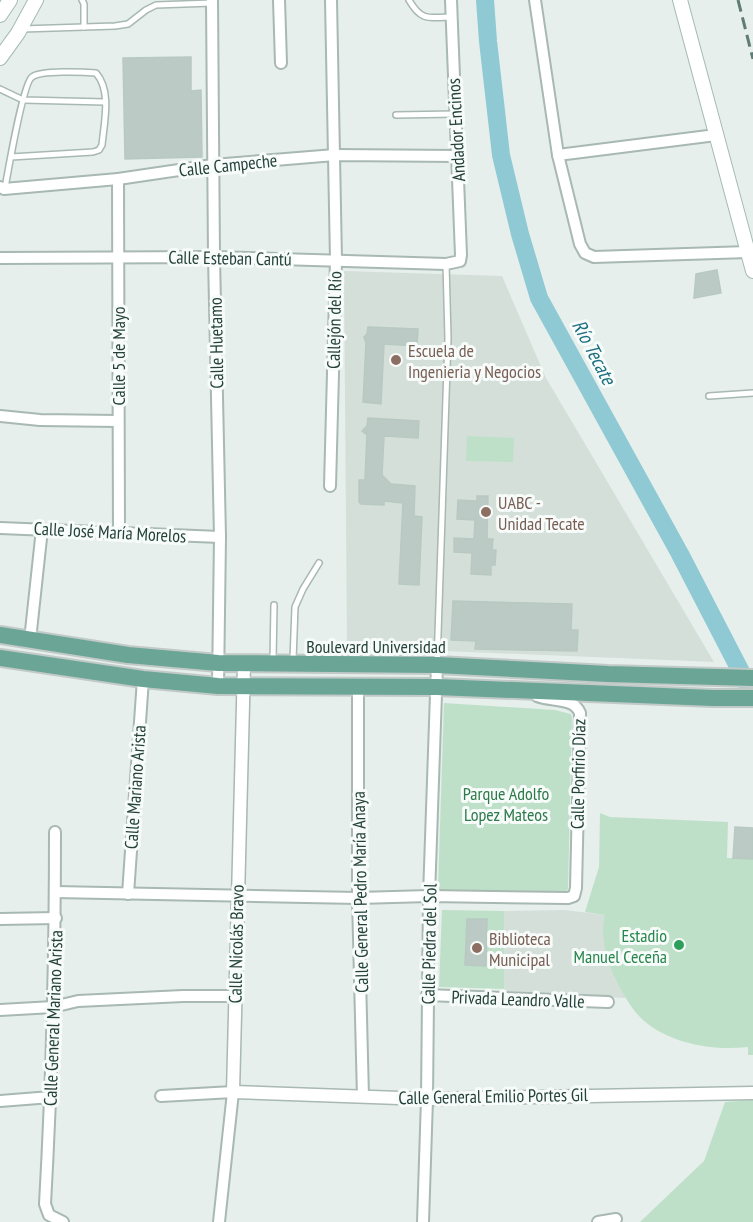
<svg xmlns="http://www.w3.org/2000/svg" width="753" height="1222" font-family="'PT Sans Narrow',sans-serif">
<rect width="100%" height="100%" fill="#e6efeb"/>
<g fill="#d4dfda">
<path d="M344 271 502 276 546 378 714 662 347 647Z"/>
<path d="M565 910 605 915 607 955 610 967 626 998 504 993V911Z"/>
</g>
<g fill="#bfe0c8">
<path d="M467 436 514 438 513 462 466 461Z"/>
<path d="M444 703 555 710 571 714 572 718 568 889 565 892H444L438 889Z"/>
<path d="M600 813 610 817 728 822 727 858H733L735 827 753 828V1055H748V1047C714 1051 670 1044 643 1020 631 1009 622 992 615 978 606 960 600 935 605 915L585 912 599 867Z"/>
<path d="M442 910 504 911V989L439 987Z"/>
<path d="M753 1100V1222H640L704 1161 725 1102Z"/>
</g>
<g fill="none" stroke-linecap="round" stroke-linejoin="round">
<path stroke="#8ec9d4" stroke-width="18" d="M485 0 488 41 501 155 520 234 539 298 680 554 753 695"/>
</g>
<g fill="#bbcac4" stroke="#b8c9c2" stroke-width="1.5">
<path d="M191 57V91L201 90 202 157 125 159 123 58Z"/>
<path d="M717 270 721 293 694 298 696 274Z"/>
<path d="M368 327 418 329 417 346 384 344 381 404 363 402 366 343 364 337 367 334Z"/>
<path d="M368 418 419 421 418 438 384 436 382 475 391 484 415 486 414 516 422 517 419 585 399 584 403 503 384 501V505L361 504 359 502V480H365L367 435 362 431 367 426Z"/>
<path d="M477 496H488L487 539H493L492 550H496L495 565H491V575L471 574 472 553 454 552V538L474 539 475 520 457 519 458 500 477 501Z"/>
<path d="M453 601 572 604 571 630H578L577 651 475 649 476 641 451 640Z"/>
<path d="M735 827 753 828V859L733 858Z"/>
<path d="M467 919H487L486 966 465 965Z"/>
</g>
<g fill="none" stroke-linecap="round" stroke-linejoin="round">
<defs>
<g id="service">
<path d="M82 0 84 4V27"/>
<path d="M409 0C421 21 428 18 451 17"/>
<path d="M22 29 115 26 128 24 146 10 156 5 212 3"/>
<path d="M0 89 23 100 105 102"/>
<path d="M396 115 456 114"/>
<path d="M5 188C8 172 23 83 32 77 40 70 85 72 96 73 112 91 104 123 102 145L99 150 93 152 11 157"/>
<path d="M709 396 753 393"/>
<path d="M273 660 274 605"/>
<path d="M293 660 295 607 303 589 319 563"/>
<path d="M437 664 448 338 446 264"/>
</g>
<g id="minor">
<path d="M212 0 214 257 220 537 218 686"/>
<path d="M279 0 281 63"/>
<path d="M535 0 558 155 580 244 585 253 594 257 748 252"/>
<path d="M558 155 716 135"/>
<path d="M118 179 119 533"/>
<path d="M0 187 4 189 118 179 213 165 335 155 458 156"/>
<path d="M0 258 214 257 446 264 460 261 461 255 451 0"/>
<path d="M0 416 40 420 118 421"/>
<path d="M330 486 336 260 331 0"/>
<path d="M0 528 220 537"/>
<path d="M30 640 42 529"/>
<path d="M358 688V898L363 1097"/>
<path d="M55 832C55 956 52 1080 45 1204L49 1215 63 1222"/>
<path d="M55 892 358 898 429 896 568 898 574 896 576 888 580 713C574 697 551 702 537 696"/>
<path d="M128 894 143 679"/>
<path d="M0 919 56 918"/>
<path d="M427 995 608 1002"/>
<path d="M0 1010 53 1007 78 1001 183 996H235"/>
<path d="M161 1096 233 1092 219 1222"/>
<path d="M0 1101 51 1097"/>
<path d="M423 1222 427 1099 429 896 437 665"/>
<path d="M598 1222 616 1219"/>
</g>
<path id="tertiary" d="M244 665 233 1092 427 1099 753 1093"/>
<g id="secondary">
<path d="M680 0 753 271"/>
<path d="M0 15 10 0"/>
<path d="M0 58 18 33 36 0"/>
</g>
<g id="primary">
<path d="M0 635 128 655 218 663 437 665 608 674 753 678"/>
<path d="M0 658 143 679 218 686 437 687 713 698H753"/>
</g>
</defs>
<use href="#service" stroke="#a8b8b2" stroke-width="8"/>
<use href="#minor" stroke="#a8b8b2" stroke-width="14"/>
<use href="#tertiary" stroke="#a8b8b2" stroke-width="15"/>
<use href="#secondary" stroke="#a4bbb3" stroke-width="16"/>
<use href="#primary" stroke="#c2cac8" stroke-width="20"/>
<use href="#service" stroke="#fff" stroke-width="5"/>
<use href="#minor" stroke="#fff" stroke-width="10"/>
<use href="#tertiary" stroke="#fff" stroke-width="12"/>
<use href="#secondary" stroke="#fff" stroke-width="14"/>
<use href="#primary" stroke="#6aa596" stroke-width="16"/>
<path stroke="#5f7d75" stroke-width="3" stroke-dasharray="12 6" stroke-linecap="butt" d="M738 0 753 59"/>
</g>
<g fill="#8d6e63" stroke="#f7fbf9" stroke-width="2">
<circle cx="396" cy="360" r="6"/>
<circle cx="486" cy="512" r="6"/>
<circle cx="477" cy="948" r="6"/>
</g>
<circle fill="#2e9e5b" stroke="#f7fbf9" stroke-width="2" cx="679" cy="945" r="6"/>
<g text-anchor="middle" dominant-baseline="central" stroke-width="6" stroke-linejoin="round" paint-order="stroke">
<g font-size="18" fill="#24423a" stroke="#f7fbf9">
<text transform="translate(456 130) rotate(-93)">Andador Encinos</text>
<text transform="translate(228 165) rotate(-6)">Calle Campeche</text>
<text transform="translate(230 258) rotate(1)">Calle Esteban Cantú</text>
<text transform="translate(334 320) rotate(-89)">Callejón del Río</text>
<text transform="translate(216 343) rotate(-91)">Calle Huetamo</text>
<text transform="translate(118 356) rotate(-90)">Calle 5 de Mayo</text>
<text transform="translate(110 532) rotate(3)">Calle José María Morelos</text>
<text x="376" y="646">Boulevard Universidad</text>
<text transform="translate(578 774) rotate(-89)">Calle Porfirio Díaz</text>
<text transform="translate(135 787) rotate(-86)">Calle Mariano Arista</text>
<text transform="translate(360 892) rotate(-91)">Calle General Pedro María Anaya</text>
<text transform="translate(236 944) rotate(-89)">Calle Nicolás Bravo</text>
<text transform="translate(429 944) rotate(-89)">Calle Piedra del Sol</text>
<text transform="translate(518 999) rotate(2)">Privada Leandro Valle</text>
<text transform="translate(53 1018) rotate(-88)">Calle General Mariano Arista</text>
<text transform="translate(493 1096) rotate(-1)">Calle General Emilio Portes Gil</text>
</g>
<g font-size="18" fill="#785e54" stroke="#f7fbf9" text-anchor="start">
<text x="408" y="350">Escuela de<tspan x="408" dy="21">Ingenieria y Negocios</tspan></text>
<text x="498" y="502">UABC -<tspan x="498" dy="21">Unidad Tecate</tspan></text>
<text x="489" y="938">Biblioteca<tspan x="489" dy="21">Municipal</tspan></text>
</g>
<g font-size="18" fill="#2d7a4b" stroke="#f7fbf9">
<text x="506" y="793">Parque Adolfo<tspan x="506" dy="21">Lopez Mateos</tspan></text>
</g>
<g font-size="18" fill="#27864d" stroke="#f7fbf9" text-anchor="end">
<text x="667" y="935">Estadio<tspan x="667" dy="21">Manuel Ceceña</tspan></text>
</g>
<g font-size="20" font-style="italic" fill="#1c6f80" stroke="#f7fbf9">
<text transform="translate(594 352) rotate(62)">Río Tecate</text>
</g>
</g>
</svg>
